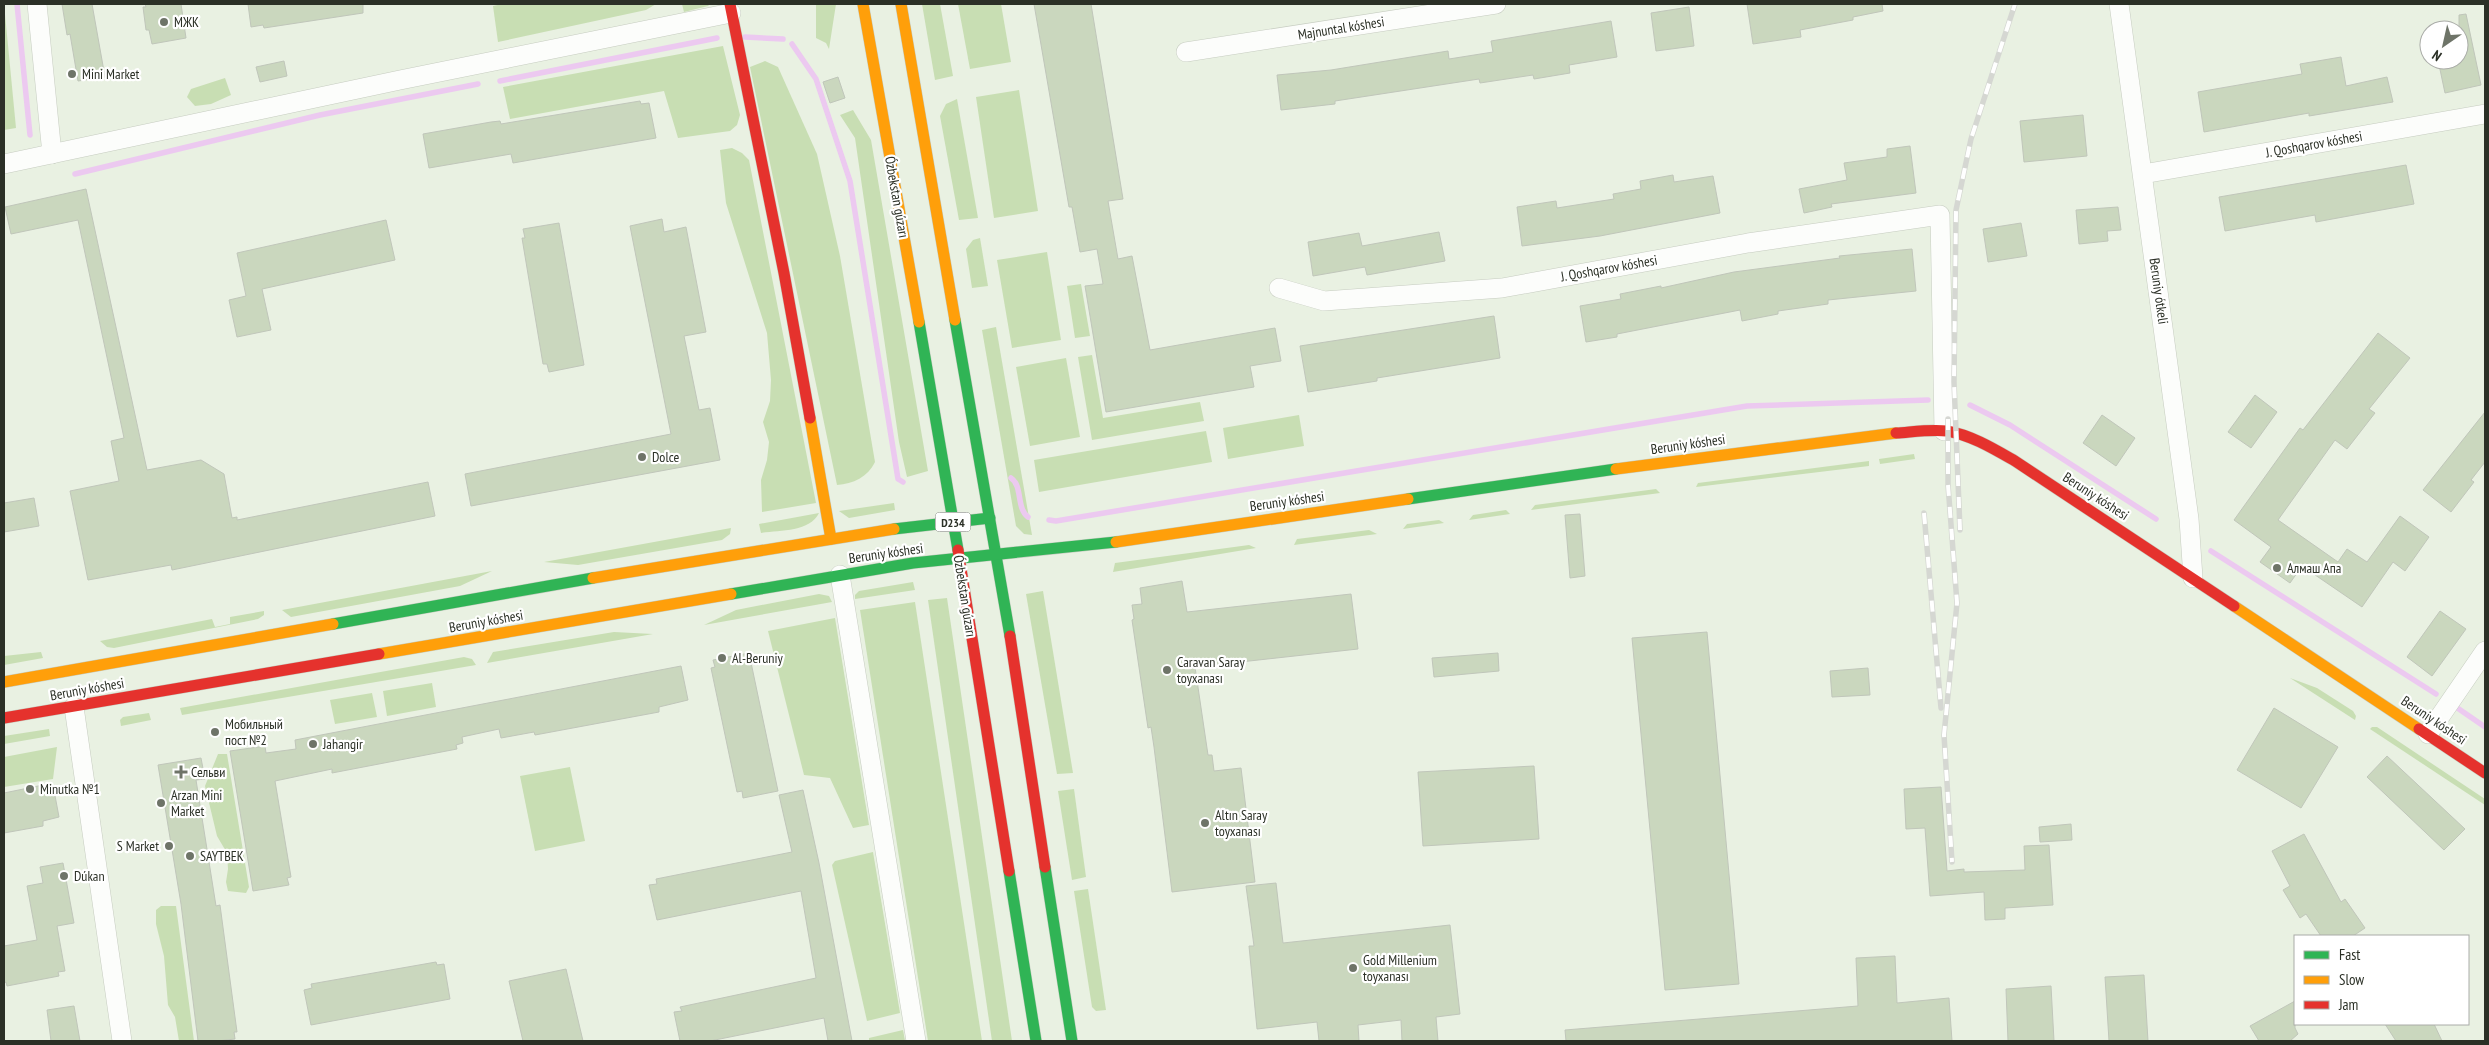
<svg xmlns="http://www.w3.org/2000/svg" width="2489" height="1045" font-family="'PT Sans Narrow',sans-serif">
<rect width="100%" height="100%" fill="#e9f1e2"/>
<g fill="#c8deb3">
<path d="M4 4 16 128 4 130Z"/>
<path d="M502 4H656L646 10 498 42 493 6Z"/>
<path d="M682 4H710L708 6 684 12Z"/>
<path d="M816 4H836L829 49 826 43 816 38Z"/>
<path d="M922 4H940L953 76 935 80Z"/>
<path d="M958 4H1001L1011 62 970 69Z"/>
<path d="M723 46 740 115 737 125 730 131 678 138 664 91 510 119 503 87Z"/>
<path d="M765 61 778 67 817 154 840 256 875 462C868 477 853 484 837 485L750 67Z"/>
<path d="M225 78 231 95 211 104 195 106 187 97 191 89Z"/>
<path d="M1019 90 1038 211 994 218 976 97Z"/>
<path d="M957 99 978 218 959 220 940 116 946 104Z"/>
<path d="M853 110 871 140 928 471 907 477 899 442 855 138 840 115Z"/>
<path d="M732 148 742 153 749 160 816 503 762 512 761 480 767 460 769 442 763 422 770 401 771 380 767 333 726 203 720 150Z"/>
<path d="M980 238 988 286 972 288 966 249 973 240Z"/>
<path d="M1047 252 1061 340 1012 348 997 260Z"/>
<path d="M1081 284 1090 336 1075 338 1067 286Z"/>
<path d="M996 327 1032 535 1024 534 1016 526 982 330Z"/>
<path d="M1092 355 1103 418 1200 402 1204 421 1092 440 1078 357Z"/>
<path d="M1066 358 1080 437 1030 446 1016 367Z"/>
<path d="M1299 415 1304 446 1228 459 1223 428Z"/>
<path d="M1206 431 1212 462 1039 492 1034 460Z"/>
<path d="M1914 454 1915 459 1880 464 1879 459Z"/>
<path d="M1869 461V466L1696 487 1698 483Z"/>
<path d="M1656 489 1660 493 1531 510 1535 505Z"/>
<path d="M894 503 895 510 849 518 839 511Z"/>
<path d="M1506 510 1510 514 1469 520 1473 515Z"/>
<path d="M819 513C810 532 780 530 761 533L759 524Z"/>
<path d="M1439 520 1444 523 1403 529 1407 524Z"/>
<path d="M731 528 730 534 722 540 578 565 544 562Z"/>
<path d="M1369 530 1377 534 1294 545 1297 539Z"/>
<path d="M1249 545 1256 548 1113 572 1115 563Z"/>
<path d="M492 571 460 586 291 617 282 610Z"/>
<path d="M913 582 915 590 855 599V595L859 591Z"/>
<path d="M1043 591 1073 773 1057 774 1026 594Z"/>
<path d="M819 594 829 596 832 602 704 625 736 610Z"/>
<path d="M947 598 1012 1041H992L928 600Z"/>
<path d="M915 602 982 1041H928L860 610Z"/>
<path d="M264 611V615L258 619 114 648 107 647 100 641 212 619 215 627 230 624V617Z"/>
<path d="M835 618 869 825 853 828 830 778 804 775 768 631Z"/>
<path d="M614 632 653 634 487 663 493 652Z"/>
<path d="M41 652 43 658 4 665V656Z"/>
<path d="M464 657 472 659 476 665 182 715 180 708Z"/>
<path d="M2290 678 2317 688 2353 711 2356 716 2355 720Z"/>
<path d="M432 683 436 707 387 716 383 691Z"/>
<path d="M372 693 377 717 335 724 330 700Z"/>
<path d="M149 713 151 720 121 726 120 720 123 717Z"/>
<path d="M2372 727H2377L2485 799V805L2370 729Z"/>
<path d="M49 729 50 736 4 744V736Z"/>
<path d="M57 747 53 779 4 787V757Z"/>
<path d="M218 754H227L249 887 246 893 228 891 226 882 228 869 227 853 217 836 205 786Z"/>
<path d="M570 767 585 841 535 851 520 776Z"/>
<path d="M1074 789 1086 877 1072 880 1058 791Z"/>
<path d="M873 852 900 1013 867 1021 832 865 835 861Z"/>
<path d="M1088 889 1106 1010 1096 1011 1092 1007 1074 891Z"/>
<path d="M161 906H176L194 1041H179L175 1017 168 1005 164 956 156 924V910Z"/>
<path d="M903 1030 905 1041H869V1038Z"/>
</g>
<g fill="none" stroke-linecap="round" stroke-linejoin="round">
<g stroke="#ecc9f0" stroke-width="5.5">
<path d="M17 4 30 135"/>
<path d="M745 37 783 39"/>
<path d="M792 44 816 79 850 181 898 479 903 482"/>
<path d="M500 81 717 38"/>
<path d="M75 174 320 115 478 84"/>
<path d="M1970 405 2010 425 2156 519"/>
<path d="M1011 478C1023 486 1016 508 1028 517"/>
<path d="M1049 520 1056 521 1747 406 1928 400"/>
<path d="M2211 551 2436 694"/>
<path d="M2456 707 2485 727"/>
</g>
</g>
<g fill="#cad7be" stroke="#c0c6ba">
<path d="M62 4H92L105 77 78 81 70 34 67 35Z"/>
<path d="M145 4H181L186 38 152 44 149 30H146L143 7H146Z"/>
<path d="M248 4H363V13L264 28 263 25 251 27Z"/>
<path d="M1034 4H1091L1123 199 1108 201 1118 259 1132 256 1150 350 1275 328 1281 361 1250 366 1254 387 1106 412 1085 286 1103 284 1097 249 1080 252 1072 207H1069Z"/>
<path d="M1747 4H1882L1883 11 1853 17V20L1800 30 1801 37 1753 44Z"/>
<path d="M1689 7 1694 46 1656 51 1651 13Z"/>
<path d="M2466 14 2481 85 2445 93 2438 60H2459V15Z"/>
<path d="M1611 21 1617 57 1569 65 1570 73 1534 79 1533 75 1480 83 1479 79 1335 101V104L1281 110 1277 75 1331 70 1448 51 1449 59 1493 52 1491 41Z"/>
<path d="M2341 57 2346 86 2387 77 2393 102 2309 116V113L2204 132 2198 92 2302 74 2300 64Z"/>
<path d="M284 61 287 76 260 82 256 67Z"/>
<path d="M838 77 845 98 830 103 823 82Z"/>
<path d="M640 101 641 104 649 103 656 138 513 163 511 154 429 168 423 134 491 122 500 121 501 124 525 120Z"/>
<path d="M2083 115 2087 156 2024 162 2020 121Z"/>
<path d="M1910 146 1916 193 1831 204 1832 207 1804 213 1799 189 1847 180 1844 163 1887 157V149Z"/>
<path d="M2406 165 2414 204 2316 222 2315 215 2225 231 2219 197Z"/>
<path d="M1673 175 1674 182 1713 176 1720 213 1600 236 1522 246 1517 207 1556 201 1557 208 1614 199 1613 194 1641 189 1640 181Z"/>
<path d="M86 189 147 470 201 460 224 474 232 518 237 517V520L428 482 435 516 172 570 171 565 88 580 70 491 119 481 111 441 124 438 78 220 11 234 5 207Z"/>
<path d="M2118 207 2121 230 2107 231 2108 241 2079 244 2076 210Z"/>
<path d="M662 219 664 232 686 227 706 332 684 336 699 410 710 408 720 460 471 506 465 474 671 434 630 226Z"/>
<path d="M386 220 395 260 262 289 271 330 237 337 229 300 246 296 237 253Z"/>
<path d="M559 223 584 365 549 372 547 364H543L522 238H525L523 229Z"/>
<path d="M2021 223 2027 256 1988 262 1983 229Z"/>
<path d="M1439 232 1445 261 1367 275 1365 267 1313 276 1308 242 1359 233 1362 246Z"/>
<path d="M1912 249 1916 291 1828 300V304L1778 311V314L1742 321 1740 310 1617 334V337L1586 342 1580 306 1621 299 1620 294 1661 286V288L1734 272 1840 258 1839 256Z"/>
<path d="M1494 316 1500 358 1377 378V381L1308 392 1300 346Z"/>
<path d="M2378 333 2410 358 2369 409 2375 413 2347 449 2335 440 2278 520 2338 562 2347 549 2367 562 2400 516 2429 537 2405 571 2393 562 2362 607 2302 566 2290 583 2260 562 2271 547 2234 520 2300 428 2303 430Z"/>
<path d="M2255 395 2277 412 2251 448 2228 432Z"/>
<path d="M2485 412V462L2471 480 2474 482 2451 512 2423 490Z"/>
<path d="M2102 415 2135 438 2116 466 2083 443Z"/>
<path d="M34 498 39 526 4 532V503Z"/>
<path d="M1580 514 1585 576 1570 578 1565 515Z"/>
<path d="M1182 581 1187 612 1351 594 1358 649 1195 667 1208 755H1212L1214 771 1241 768 1255 882 1172 892 1154 747 1151 727 1148 728 1132 620 1134 619 1132 605 1142 604 1140 588Z"/>
<path d="M2440 611 2466 629 2432 676 2407 657Z"/>
<path d="M1707 632 1739 984 1665 990 1632 638Z"/>
<path d="M749 653 778 791 743 798 742 791 737 792 711 668 715 667 713 660Z"/>
<path d="M1498 653 1499 671 1434 677 1432 658Z"/>
<path d="M681 666 688 700 659 707V712L535 735 534 732 501 738 499 729 462 737 463 743 456 745 457 749 332 773V769L275 781 291 877 287 878 289 885 253 891 230 751 265 746 266 753 296 749 295 740Z"/>
<path d="M1868 668 1870 695 1832 697 1830 671Z"/>
<path d="M2274 708 2338 747 2301 808 2237 770Z"/>
<path d="M2387 756 2465 829 2444 850 2367 777Z"/>
<path d="M201 758 205 779 196 780 216 906 220 905 237 1032H234L235 1039 218 1041H198L181 904 158 765Z"/>
<path d="M1534 766 1539 839 1423 846 1418 772Z"/>
<path d="M43 785V788L53 785 59 817 43 821V826L4 833V793Z"/>
<path d="M1941 787 1947 871 1964 869V872L2025 870 2024 846 2049 845 2053 905 2005 908V919L1985 920 1984 892 1930 896 1925 828 1906 829 1904 789Z"/>
<path d="M803 790 819 863 852 1041H828L824 1018 710 1041H680L674 1012 682 1011 680 1007 816 978 801 891 657 920 649 885 657 884 656 879 792 852 779 795Z"/>
<path d="M2071 824 2072 840 2040 842 2039 827Z"/>
<path d="M2304 834 2341 902 2345 899 2365 928 2353 936H2321L2306 914 2300 918 2283 890 2290 886 2272 851Z"/>
<path d="M63 863 74 923 57 926 65 971 58 972 59 976 7 986 6 982 4 983V946L37 940 27 886 43 883 40 867Z"/>
<path d="M1276 883 1283 943 1450 925 1460 1014 1436 1017 1438 1041H1402L1401 1020 1358 1025 1359 1041H1319L1317 1022 1257 1029 1249 946H1254L1246 886Z"/>
<path d="M1895 956 1897 1003 1949 998 1952 1041H1566L1565 1030 1858 1006 1856 958Z"/>
<path d="M436 962 437 965 444 964 450 999 311 1025 304 990 312 988 311 984Z"/>
<path d="M566 969 583 1041H523L509 981Z"/>
<path d="M2144 975 2148 1041H2109L2105 977Z"/>
<path d="M2051 986 2054 1041H2008L2006 989Z"/>
<path d="M2295 1001V1028L2298 1034 2290 1041H2259L2250 1026Z"/>
<path d="M74 1006 80 1041H51L47 1010Z"/>
<path d="M2385 1024H2434L2442 1041H2396Z"/>
</g>
<g fill="none" stroke-linecap="round" stroke-linejoin="round">
<defs>
<g id="street">
<path d="M37 4 52 154"/>
<path d="M2119 4 2189 519 2193 578"/>
<path d="M1186 52 1496 4"/>
<path d="M4 164 400 80 731 13"/>
<path d="M2143 174 2485 114"/>
<path d="M1279 288 1324 301 1502 288 1748 243 1940 215 1944 431"/>
<path d="M840 575 916 1041"/>
<path d="M74 707 122 1041"/>
<path d="M2428 734 2485 651"/>
</g>
<g id="fast">
<path d="M955 320 1010 636"/>
<path d="M919 322 958 550"/>
<path d="M1408 499 1616 469"/>
<path d="M894 529 990 518"/>
<path d="M731 594 913 563 1116 542"/>
<path d="M333 624 593 578"/>
<path d="M1045 867 1072 1041"/>
<path d="M1009 871 1036 1041"/>
</g>
<g id="slow">
<path d="M863 4 919 322"/>
<path d="M901 4 955 320"/>
<path d="M810 418 831 539"/>
<path d="M1616 469 1896 433"/>
<path d="M1116 542 1408 499"/>
<path d="M593 578 894 529"/>
<path d="M2234 606 2419 729"/>
<path d="M379 654 731 594"/>
<path d="M4 682 333 624"/>
</g>
<g id="jam">
<path d="M730 4 784 273 810 418"/>
<path d="M1896 433C1912 432 1931 429 1947 431 1971 435 1994 449 2015 461L2234 606"/>
<path d="M958 550 1009 871"/>
<path d="M1010 636 1045 867"/>
<path d="M4 718 379 654"/>
<path d="M2419 729 2485 773"/>
</g>
</defs>
<use href="#street" stroke="#c6ccc0" stroke-width="20"/>
<use href="#fast" stroke="#c6ccc0" stroke-width="12"/>
<use href="#slow" stroke="#c6ccc0" stroke-width="12"/>
<use href="#jam" stroke="#c6ccc0" stroke-width="12"/>
<use href="#street" stroke="#fcfdfb" stroke-width="19"/>
<use href="#fast" stroke="#30b455" stroke-width="11"/>
<use href="#slow" stroke="#ff9f0a" stroke-width="11"/>
<use href="#jam" stroke="#e5322d" stroke-width="11"/>
<defs>
<g id="rail">
<path d="M1948 419V485L1957 603 1944 735 1952 862"/>
<path d="M1924 513 1941 708"/>
<path d="M1960 530 1954 382 1956 210 1971 139 2015 4"/>
</g>
</defs>
<use href="#rail" stroke="#d5d7d2" stroke-width="5.5"/>
<use href="#rail" stroke="#fff" stroke-width="4" stroke-dasharray="11" stroke-linecap="butt"/>
</g>
<g fill="#6e7468" stroke="#fff" stroke-width="2">
<circle cx="164" cy="22" r="5"/>
<circle cx="72" cy="74" r="5"/>
<circle cx="642" cy="457" r="5"/>
<circle cx="2277" cy="568" r="5"/>
<circle cx="722" cy="658" r="5"/>
<circle cx="1167" cy="670" r="5"/>
<circle cx="215" cy="732" r="5"/>
<circle cx="313" cy="744" r="5"/>
<path d="M178.5 764.5h5v5h5v5h-5v5h-5v-5h-5v-5h5z"/>
<circle cx="30" cy="789" r="5"/>
<circle cx="161" cy="803" r="5"/>
<circle cx="1205" cy="823" r="5"/>
<circle cx="169" cy="846" r="5"/>
<circle cx="190" cy="856" r="5"/>
<circle cx="64" cy="876" r="5"/>
<circle cx="1353" cy="968" r="5"/>
</g>
<g text-anchor="middle" dominant-baseline="central" stroke-width="4.5" stroke-linejoin="round" paint-order="stroke">
<rect fill="#fff" stroke="#6b6e67" stroke-width="1" x="935.5" y="512.5" width="35" height="19" rx="4"/>
<g font-size="12" font-weight="bold" fill="#2b3026">
<text x="953" y="522">D234</text>
</g>
<g font-size="14" fill="#2b3026" stroke="#fff" text-anchor="start">
<text x="174" y="22">МЖК</text>
<text x="82" y="74">Mini Market</text>
<text x="652" y="457">Dolce</text>
<text x="2287" y="568">Алмаш Апа</text>
<text x="732" y="658">Al-Beruniy</text>
<text x="1177" y="662">Caravan Saray<tspan x="1177" dy="16">toyxanası</tspan></text>
<text x="225" y="724">Мобильный<tspan x="225" dy="16">пост №2</tspan></text>
<text x="323" y="744">Jahangir</text>
<text x="191" y="772">Сельви</text>
<text x="40" y="789">Minutka №1</text>
<text x="171" y="795">Arzan Mini<tspan x="171" dy="16">Market</tspan></text>
<text x="1215" y="815">Altın Saray<tspan x="1215" dy="16">toyxanası</tspan></text>
<text x="159" y="846" text-anchor="end">S Market</text>
<text x="200" y="856">SAYTBEK</text>
<text x="74" y="876">Dúkan</text>
<text x="1363" y="960">Gold Millenium<tspan x="1363" dy="16">toyxanası</tspan></text>
</g>
<g font-size="14" fill="#2b3026" stroke="#fff">
<text transform="translate(1341 28) rotate(-9)">Majnuntal kóshesi</text>
<text transform="translate(2314 144) rotate(-10)">J. Qoshqarov kóshesi</text>
<text transform="translate(897 197) rotate(80)">Ózbekstan gúzarı</text>
<text transform="translate(1609 268) rotate(-10)">J. Qoshqarov kóshesi</text>
<text transform="translate(2159 291) rotate(82)">Beruniy ótkeli</text>
<text transform="translate(1688 444) rotate(-8)">Beruniy kóshesi</text>
<text transform="translate(2096 496) rotate(33)">Beruniy kóshesi</text>
<text transform="translate(1287 501) rotate(-8)">Beruniy kóshesi</text>
<text transform="translate(886 553) rotate(-8)">Beruniy kóshesi</text>
<text transform="translate(965 596) rotate(81)">Ózbekstan gúzarı</text>
<text transform="translate(486 621) rotate(-10)">Beruniy kóshesi</text>
<text transform="translate(87 689) rotate(-10)">Beruniy kóshesi</text>
<text transform="translate(2434 720) rotate(34)">Beruniy kóshesi</text>
</g>
</g>
<rect width="2489" height="1045" fill="none" stroke="#2b3026" stroke-width="10"/>
<rect x="2294" y="935" width="175" height="90" fill="#ffffff" stroke="#aaaca8"/>
<rect x="2304" y="951" width="25" height="8" fill="#30b455" stroke="#aaaca8"/>
<text x="2339" y="960" font-size="15" fill="#2b3026">Fast</text>
<rect x="2304" y="976" width="25" height="8" fill="#ff9f0a" stroke="#aaaca8"/>
<text x="2339" y="985" font-size="15" fill="#2b3026">Slow</text>
<rect x="2304" y="1001" width="25" height="8" fill="#e5322d" stroke="#aaaca8"/>
<text x="2339" y="1010" font-size="15" fill="#2b3026">Jam</text>
<g transform="translate(2444 45) rotate(214)"><circle r="24" fill="#ffffff" stroke="#aaaca8"/>
<path d="M0-4L9 19L0 12L-9 19Z" fill="#6e7468"/>
<text y="-8" font-size="14" font-weight="bold" text-anchor="middle" fill="#2b3026">N</text>
</g>
</svg>
